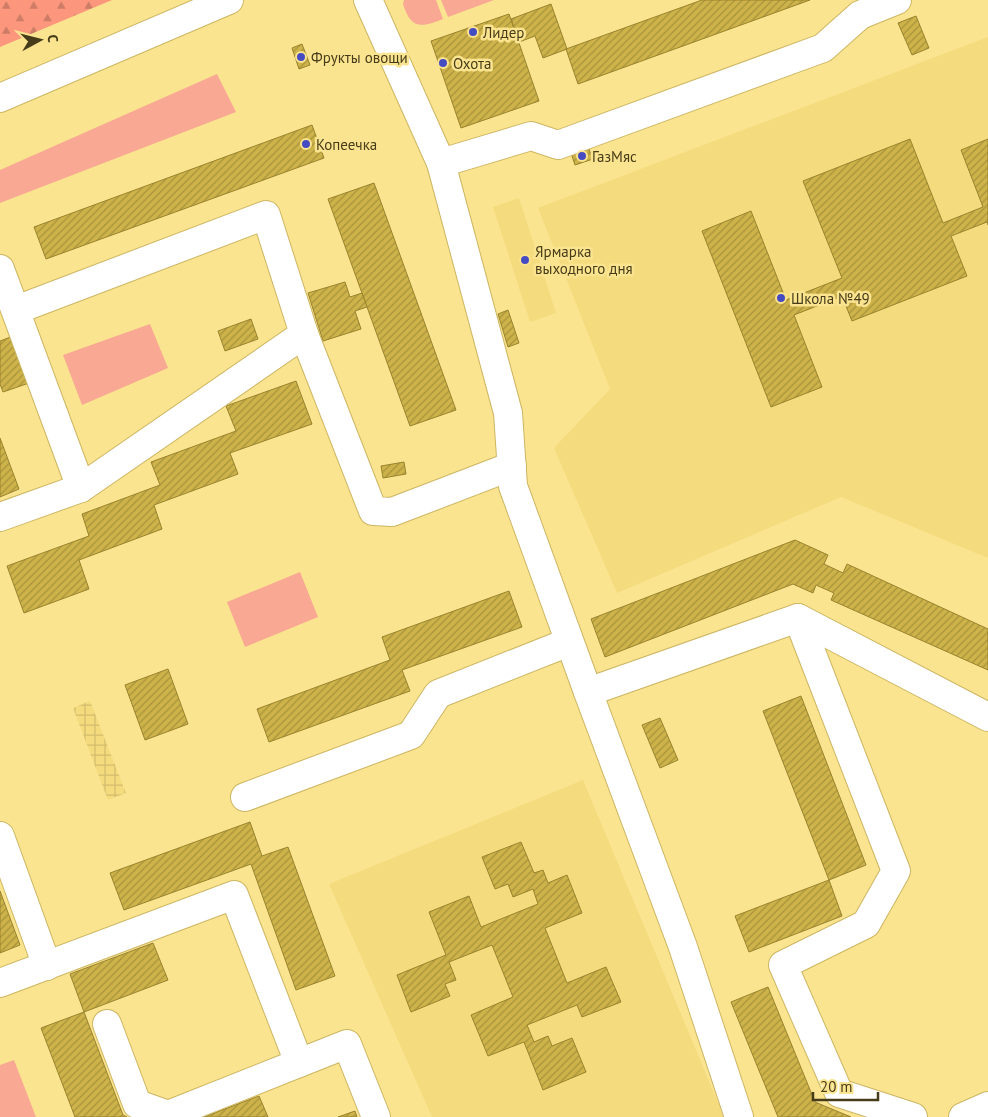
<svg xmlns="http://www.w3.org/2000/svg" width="988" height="1117" font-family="'PT Sans',sans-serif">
<defs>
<pattern id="industrial-grid" width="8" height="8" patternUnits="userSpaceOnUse" patternTransform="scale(1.25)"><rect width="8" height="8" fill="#f4db7e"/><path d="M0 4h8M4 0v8" fill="none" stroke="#d3bd6c"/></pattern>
<pattern id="forest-firs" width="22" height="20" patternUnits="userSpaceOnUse" patternTransform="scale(1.25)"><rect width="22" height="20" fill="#fc977d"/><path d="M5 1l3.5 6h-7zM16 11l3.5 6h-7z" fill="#ce7c66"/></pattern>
<pattern id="building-hatch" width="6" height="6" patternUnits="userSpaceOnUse" patternTransform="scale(1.25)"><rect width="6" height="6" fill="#cdb349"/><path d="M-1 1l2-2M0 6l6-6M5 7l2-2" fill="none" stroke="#a8933c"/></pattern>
</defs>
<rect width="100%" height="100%" fill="#fbe490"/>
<g fill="#f4db7e">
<path d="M988 37V558L841 497 617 593 554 448 610 389 538 208Z"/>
<path d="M519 198 556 313 530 322 493 207Z"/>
<path d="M583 780 724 1117H432L329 884Z"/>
</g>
<path fill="url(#industrial-grid)" d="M90 701 126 793 108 800 73 708Z"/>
<g fill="#f8a893">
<path d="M404 0H436L443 19C420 28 411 29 403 4Z"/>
<path d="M441 0H494L448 17Z"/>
<path d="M217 74 236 112 0 203V170Z"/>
<path d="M150 324 168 368 82 405 63 355Z"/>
<path d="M300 572 318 617 245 647 227 602Z"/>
<path d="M14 1060 36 1117H0V1065Z"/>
</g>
<path fill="url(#forest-firs)" d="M0 0H112L0 47Z"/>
<g fill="url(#building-hatch)" stroke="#99832d">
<path d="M702 0H810L578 84 566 49Z"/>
<path d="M551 4 567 49 543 58 535 36 519 42 511 19Z"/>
<path d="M509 14 539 101 461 128 431 41Z"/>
<path d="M916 16 929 48 912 55 898 23Z"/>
<path d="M302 44 310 65 299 69 292 48Z"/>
<path d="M312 125 324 158 46 259 34 227Z"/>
<path d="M910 139 943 223 983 207 961 150 988 139V225L987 222 951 236 967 276 852 321 842 296 794 315 822 387 771 407 702 231 751 211 786 300 842 278 803 181Z"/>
<path d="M588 147 593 159 575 165 571 153Z"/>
<path d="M374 183 456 410 410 426 328 199Z"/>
<path d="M345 282 350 297 362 293 367 307 355 311 361 329 323 341 308 293Z"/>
<path d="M508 310 519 343 508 347 498 314Z"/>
<path d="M251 319 258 339 225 351 218 331Z"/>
<path d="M16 335 32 382 3 392 0 384V341Z"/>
<path d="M296 381 312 424 230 453 238 474 154 505 162 529 79 560 89 589 24 613 7 566 89 536 82 514 160 485 151 462 236 431 226 406Z"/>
<path d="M0 438 19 489 0 497Z"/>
<path d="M404 462 406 474 383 478 381 466Z"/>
<path d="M795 540 828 555 824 564 843 573 847 564 988 629V670L831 600 834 593 816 585 813 593 793 584 605 657 591 619Z"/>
<path d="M509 591 522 627 402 670 410 691 269 742 257 709 390 660 382 637Z"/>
<path d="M168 669 188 724 145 740 125 685Z"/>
<path d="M801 696 866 865 829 880 763 711Z"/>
<path d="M660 718 678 760 660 768 642 725Z"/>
<path d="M250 822 262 856 288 847 335 976 296 990 251 864 124 910 110 873Z"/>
<path d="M521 842 534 873 543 870 548 883 567 875 582 913 545 928 567 983 606 967 621 1002 582 1017 577 1005 527 1025 534 1042 548 1036 552 1046 572 1038 586 1072 543 1090 524 1042 488 1056 471 1015 513 997 492 945 449 962 456 980 445 984 450 996 411 1012 397 975 446 955 429 912 469 896 481 927 538 904 533 889 513 897 508 884 495 889 482 857Z"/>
<path d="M829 880 842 916 749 952 735 916Z"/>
<path d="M0 891 20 945 0 953Z"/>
<path d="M153 943 168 980 84 1012 70 974Z"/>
<path d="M768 987 815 1102 851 1117H778L731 1002Z"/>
<path d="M84 1012 123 1115 127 1117H75L41 1028Z"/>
<path d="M259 1096 268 1117H204Z"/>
<path d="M355 1111 357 1117H338Z"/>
</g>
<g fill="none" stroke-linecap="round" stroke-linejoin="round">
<defs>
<g id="minor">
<path d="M368 0 441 163 508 413 513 486 588 692 798 618 988 717"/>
<path d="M0 98 229 0"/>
<path d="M441 163 531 136 558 145 823 48 860 15 897 0"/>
<path d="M0 269 81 488 304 334 266 215 16 310"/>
<path d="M304 334 373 511 392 512 512 466"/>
<path d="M0 517 81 488"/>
<path d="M798 618 896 871 866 924 783 965 839 1093 913 1117"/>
<path d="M588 692 683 947 739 1117"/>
<path d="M245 797 411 735 438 694 569 642"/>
<path d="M0 836 47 966"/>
<path d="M0 983 234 895 299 1063 347 1044 376 1117"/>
<path d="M107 1024 137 1104 168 1115 299 1063"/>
<path d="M963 1117 988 1106"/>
</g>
</defs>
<use href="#minor" stroke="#ccb663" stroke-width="30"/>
<use href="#minor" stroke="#fff" stroke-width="28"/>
</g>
<g fill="#454cc1" stroke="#fbe490" stroke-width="2">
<circle cx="473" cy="32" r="5"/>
<circle cx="301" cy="57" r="5"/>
<circle cx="443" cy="63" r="5"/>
<circle cx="306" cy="144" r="5"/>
<circle cx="582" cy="156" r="5"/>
<circle cx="525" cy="260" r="5"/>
<circle cx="781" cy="298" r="5"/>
</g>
<g text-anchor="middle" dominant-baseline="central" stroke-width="5" stroke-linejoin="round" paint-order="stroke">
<g font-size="15" fill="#463c19" stroke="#fbe490" text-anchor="start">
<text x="483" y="32">Лидер</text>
<text x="311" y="57">Фрукты овощи</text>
<text x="453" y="63">Охота</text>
<text x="316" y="144">Копеечка</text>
<text x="592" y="156">ГазМяс</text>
<text x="535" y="251">Ярмарка<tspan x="535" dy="17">выходного дня</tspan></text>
<text x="791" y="298">Школа №49</text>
</g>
</g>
<g transform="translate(40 40) rotate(83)" stroke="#fbe490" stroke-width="4" paint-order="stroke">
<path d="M0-4L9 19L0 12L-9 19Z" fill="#463c19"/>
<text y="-8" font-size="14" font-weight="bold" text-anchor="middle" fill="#463c19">С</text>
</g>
<path d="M813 1092v8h65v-8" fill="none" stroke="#463c19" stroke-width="2.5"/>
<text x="820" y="1092" font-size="15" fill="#463c19" stroke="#fbe490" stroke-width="4" paint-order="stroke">20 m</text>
</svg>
